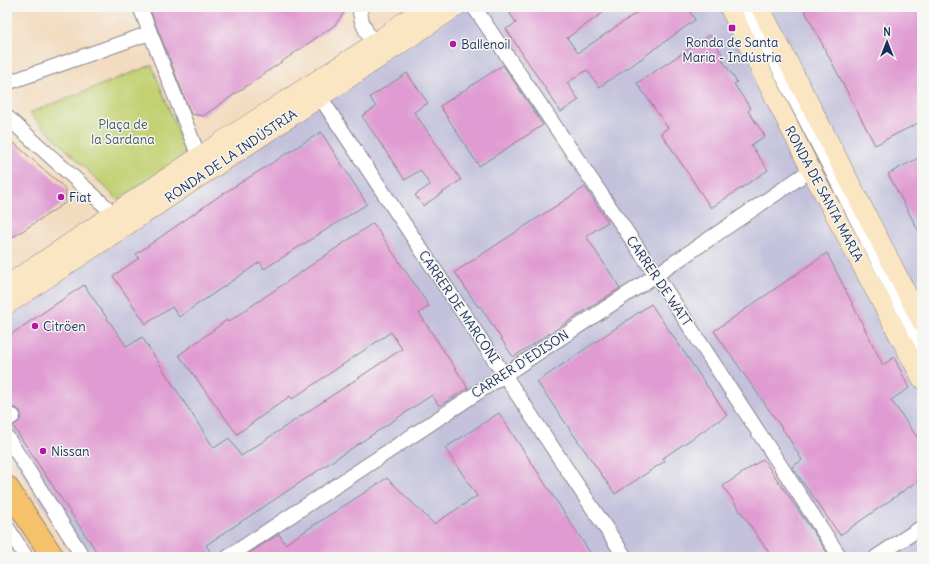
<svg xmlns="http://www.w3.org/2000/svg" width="929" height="564" font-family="Delius,sans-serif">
<rect width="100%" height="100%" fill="#f6f6f2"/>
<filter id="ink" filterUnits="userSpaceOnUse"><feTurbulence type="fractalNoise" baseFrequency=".025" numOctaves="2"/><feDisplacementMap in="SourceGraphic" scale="8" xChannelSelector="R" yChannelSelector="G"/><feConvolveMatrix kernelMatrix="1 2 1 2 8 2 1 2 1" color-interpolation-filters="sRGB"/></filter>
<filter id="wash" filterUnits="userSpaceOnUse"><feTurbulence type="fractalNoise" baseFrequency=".012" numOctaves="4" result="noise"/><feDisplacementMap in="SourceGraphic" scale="16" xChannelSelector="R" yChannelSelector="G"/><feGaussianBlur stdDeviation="0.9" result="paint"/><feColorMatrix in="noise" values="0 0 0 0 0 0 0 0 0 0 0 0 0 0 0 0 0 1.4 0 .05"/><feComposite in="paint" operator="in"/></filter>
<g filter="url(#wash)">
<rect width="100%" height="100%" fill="#f3dbbf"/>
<path fill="#c3c1db" d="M449 7H922V557H76L7 449V313Z"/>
<path fill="#c3d173" stroke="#6f8068" d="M152 65 186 153 118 200 29 113Z"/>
<g id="blocks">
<g fill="#e09bd2">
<path d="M149 7H348L335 25 203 116 191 114Z"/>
<path d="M506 7H611L567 38 578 53 645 7H688L695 20 631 66 599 87 587 70 567 83 579 100 561 112 506 29 516 23Z"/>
<path d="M803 7H917L922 17V121L875 145Z"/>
<path d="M710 35 723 56 721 58 737 82 734 84 751 109 748 111 765 136 751 145 768 170 711 208 661 133 668 128 637 83Z"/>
<path d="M503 65 543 125 479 166 440 106Z"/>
<path d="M407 73 428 103 414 112 461 180 423 206 415 195 430 185 420 170 405 180 362 116 376 107 370 97Z"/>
<path d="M321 132 367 204 264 269 260 262 179 317 172 307 146 324 113 276 139 258 136 254 218 197Z"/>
<path d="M7 137 66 189 65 203 7 241Z"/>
<path d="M922 156V237L888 174Z"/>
<path d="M585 187 608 222 586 236 620 288 513 357 480 306 478 307 455 272Z"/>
<path d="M373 223 429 306 419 313 468 388 439 406 432 395 206 545 211 553 205 557H100L13 426 20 420 21 415 20 411 16 408H12L7 410V337L84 285 127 347 142 337 214 448 229 438 241 456 402 349 391 332 292 399 290 396 237 434 179 355 227 320 228 322Z"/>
<path d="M827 253 883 365 894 357 909 388 891 400 922 444V478L840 535 792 467 802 460 788 437 714 331Z"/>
<path d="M651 304 727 415 663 458 665 461 615 494 537 382Z"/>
<path d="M499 413 593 557H243L279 534 285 544 387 478 434 524 477 496 445 448Z"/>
<path d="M763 459 818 539 830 557H772L723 486Z"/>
</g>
</g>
</g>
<g filter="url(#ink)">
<use href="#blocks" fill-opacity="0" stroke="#87858e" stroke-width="1"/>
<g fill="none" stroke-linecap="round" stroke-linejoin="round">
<defs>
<g id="street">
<path d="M140 7 199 157"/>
<path d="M360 7C359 21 367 32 373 44"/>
<path d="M474 7 656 275 840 557"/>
<path d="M745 7 771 53 922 346"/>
<path d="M7 83 150 33"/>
<path d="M320 97 625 557"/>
<path d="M7 117 114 214"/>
<path d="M7 420 13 416"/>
<path d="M7 437 83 557"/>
<path d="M7 527 26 557"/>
<path d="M228 557 656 275 811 170"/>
<path d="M876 557 922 527"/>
</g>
<g id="secondary">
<path d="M729 7 811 170 922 379"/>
<path d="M760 7 922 323"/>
<path d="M7 285 227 138 373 44 424 7"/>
<path d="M7 305 456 7"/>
</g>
<path id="primary" d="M7 487 53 557"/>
</defs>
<use href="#street" stroke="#87858e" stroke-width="16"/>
<use href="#secondary" stroke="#87858e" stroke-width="20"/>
<use href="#primary" stroke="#87858e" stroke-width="24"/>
<use href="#street" stroke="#fff" stroke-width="14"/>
<use href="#secondary" stroke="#fbe6c4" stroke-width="19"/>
<use href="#primary" stroke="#f5c16b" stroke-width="22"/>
</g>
</g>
<g fill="#b5179e" stroke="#f6f6f2" stroke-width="1.5">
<rect x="728" y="24" width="8" height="8" rx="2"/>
<circle cx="453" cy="44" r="4"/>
<circle cx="61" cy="197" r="4"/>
<circle cx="35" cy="326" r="4"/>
<circle cx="43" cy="451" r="4"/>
</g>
<g text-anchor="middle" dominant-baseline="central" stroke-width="3" stroke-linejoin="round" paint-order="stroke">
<g font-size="13" fill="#1b2f5e" stroke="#f6f6f2" text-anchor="start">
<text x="732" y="42" text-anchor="middle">Ronda de Santa<tspan x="732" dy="15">Maria - Indústria</tspan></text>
<text x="461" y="44">Ballenoil</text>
<text x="69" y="197">Fiat</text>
<text x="43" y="326">Citröen</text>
<text x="51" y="451">Nissan</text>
</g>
<g font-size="13" fill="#455863" stroke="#f6f6f2">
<text x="123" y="124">Plaça de<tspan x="123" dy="15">la Sardana</tspan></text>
</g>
<g font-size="13" fill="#1b2f5e" stroke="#f6f6f2">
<text transform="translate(231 156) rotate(-34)">RONDA DE LA INDÚSTRIA</text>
<text transform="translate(824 194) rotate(62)">RONDA DE SANTA MARIA</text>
<text transform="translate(659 281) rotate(56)">CARRER DE WATT</text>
<text transform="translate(459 307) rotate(56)">CARRER DE MARCONI</text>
<text transform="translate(520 364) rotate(-33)">CARRER D'EDISON</text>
</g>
</g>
<rect width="929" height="564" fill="none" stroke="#f6f6f2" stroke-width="24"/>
<g transform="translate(887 42)" stroke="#f6f6f2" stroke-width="3" paint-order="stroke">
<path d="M0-3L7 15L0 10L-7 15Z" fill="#1b2f5e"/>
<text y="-6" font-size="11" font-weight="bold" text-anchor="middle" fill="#1b2f5e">N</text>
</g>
</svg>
